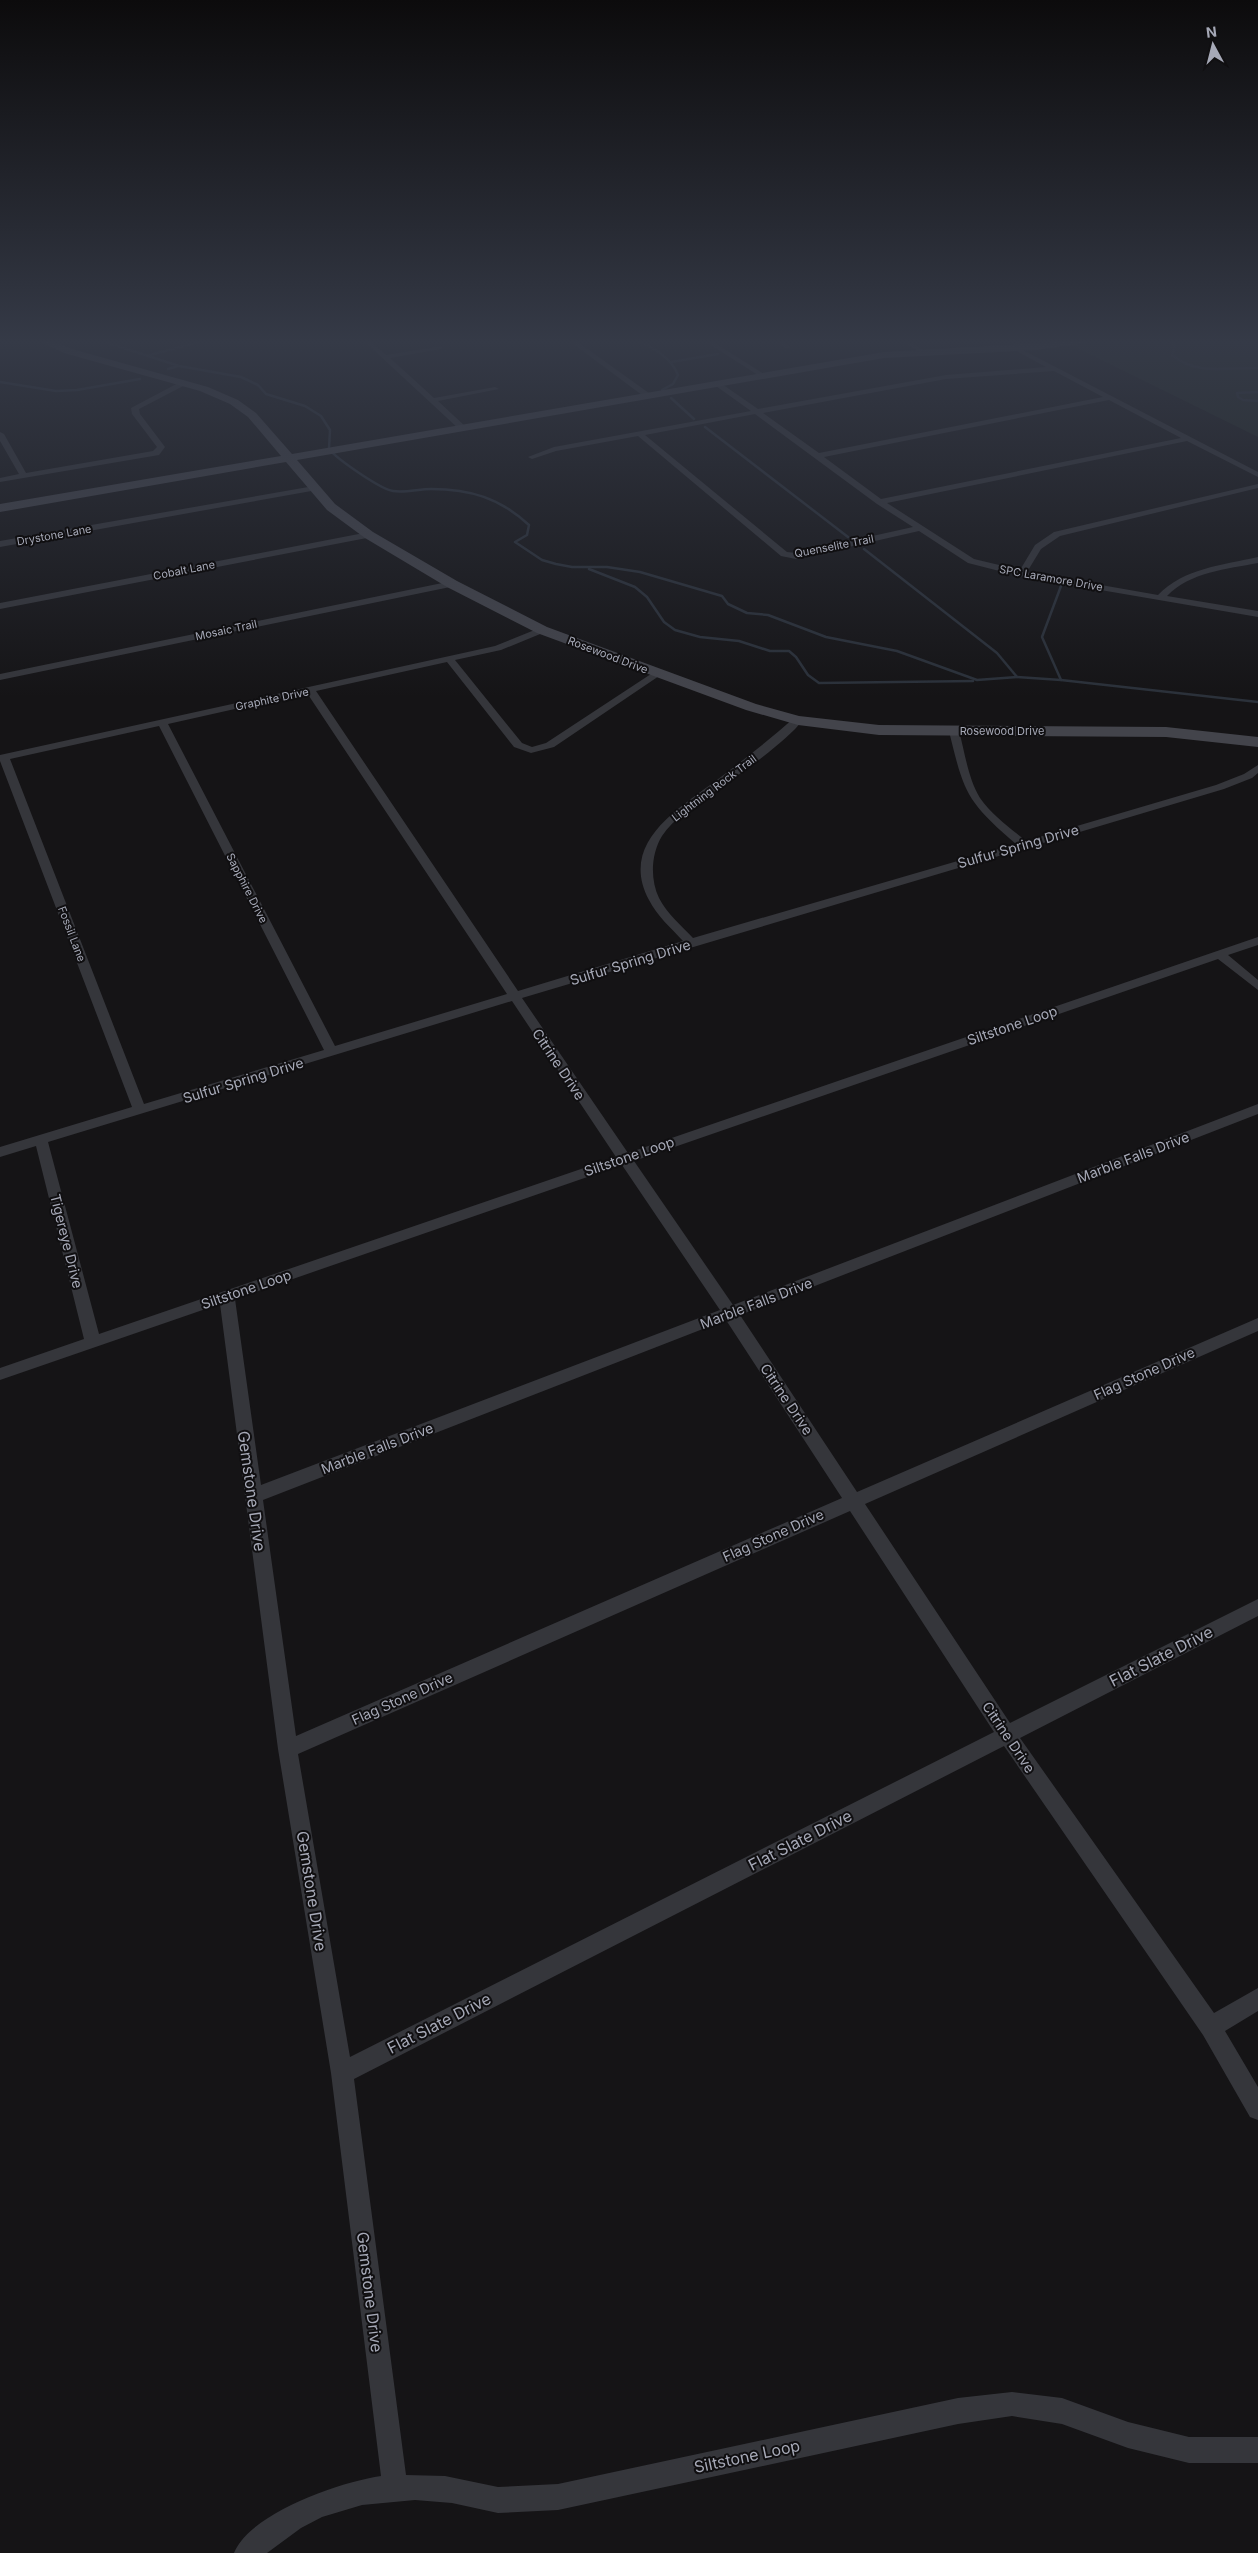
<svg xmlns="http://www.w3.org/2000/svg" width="1258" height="2553" font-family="Inter,sans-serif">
<rect width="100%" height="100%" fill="#151416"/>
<path fill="#1f2621" d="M1083 340H1258V437L1067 343Z"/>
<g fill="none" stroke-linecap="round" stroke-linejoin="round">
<g stroke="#2b313a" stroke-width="2.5">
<path d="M99 340 179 366 241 377 258 385 266 394 305 406 321 416 330 430 329 449C337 459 380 489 393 491 405 493 419 489 431 489 470 489 500 498 529 525L527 535 515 542 542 560 556 564 572 567H607L640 572 722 596 728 604 747 613 768 615 826 637 897 651 977 680 1017 677 1061 680 1258 702"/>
<path d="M638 340C654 349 671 357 678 375L673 384 662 390"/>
<path d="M1168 340 1175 346 1172 355C1197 376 1228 367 1258 368"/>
<path d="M150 355 206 340"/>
<path d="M671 362 718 354"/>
<path d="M168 369 178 366"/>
<path d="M0 382 56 391 77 390 140 379"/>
<path d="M1258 392 1237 393 1238 397 1243 400 1258 401"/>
<path d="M671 398 694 419"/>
<path d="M705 427 848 537"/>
<path d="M864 549 997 653 1017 677"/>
<path d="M589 569 635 587 647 597 664 622 675 630 700 637 739 641 770 651H789L796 657 808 675 819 683 973 681"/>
<path d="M1061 586 1042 637 1061 680"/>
</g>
<g fill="#35363b" fill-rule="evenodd">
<path d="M363 340H369L386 355 443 346 441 349 390 358 434 398 495 387 499 389 438 401 467 428 460 430Z"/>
<path d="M568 340H575L653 396 646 398Z"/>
<path d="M703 340H710L767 376 761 377Z"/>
<path d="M772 340H779L791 347 786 348Z"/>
<path d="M899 340H906L925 351 920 352Z"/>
<path d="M1011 346H1015L1258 472V477L1187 441 887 503 974 559 1020 570 1035 545 1054 532 1258 484V488L1060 536 1041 549 1027 572 1158 595C1184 568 1223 565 1258 557V563C1227 569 1190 572 1167 596L1258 611V617L1019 576 968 563 919 531 796 559 781 556 638 436 556 451 532 459 528 457 554 447 751 411 716 386 719 382 758 409 946 375 1046 367 1011 348ZM1054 371 1103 397 819 453 763 413 946 379ZM1109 400 1181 438 881 499 824 457ZM755 414 877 504 913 527 796 553 787 552 645 435Z"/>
<path d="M182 381 189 383 139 409 140 414 165 447 159 455 0 482V478L19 474 0 441V432L4 434 26 473 153 451 157 447 132 414 131 408Z"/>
<path d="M314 486 318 488 317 490 0 547V541Z"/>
<path d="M369 532 373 535 372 537 0 609V603Z"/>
<path d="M452 581 456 584 455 586 0 680V674Z"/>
<path d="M542 627 547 630 545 632 501 650 455 660 522 743 532 747 546 743 654 672 662 674 554 747 531 753 514 747 447 662 316 691 518 991 683 941C671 928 657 916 649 900 619 844 676 810 713 783 741 762 768 741 794 718L803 720C784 744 737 776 711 794 694 806 674 818 662 836 651 854 650 879 659 898 667 914 682 926 693 938L1016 844C966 801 964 793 949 731L950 729 959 731C965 753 968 778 980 798 992 815 1010 828 1026 841L1216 785 1244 774 1258 765V773L1252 778 1224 789 522 998 628 1153 1258 937V945L1228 955 1258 980V990L1218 959 634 1161 733 1305 1258 1104V1114L740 1315 857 1492 1258 1318V1331L865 1504 1010 1723 1258 1599V1616L1020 1738 1214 2013 1258 1988V2011L1225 2031 1258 2087V2120L1250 2117 1203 2035 1004 1746 354 2079 406 2475 445 2476 498 2487 558 2484 958 2398 1012 2392 1062 2398 1128 2422 1189 2437H1258V2463H1189L1128 2448 1062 2424 1012 2416 958 2424 558 2510 498 2513 452 2503 415 2500 362 2505 322 2517 301 2528 267 2553H234C250 2513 340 2482 381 2476L331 2073 278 1749 220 1304 0 1380V1368L84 1339 36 1146 0 1157V1147L132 1107 0 761V755L495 646ZM307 693 507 994 335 1046 168 724ZM159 726 324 1050 144 1104 10 759ZM512 1001 616 1157 99 1334 48 1142ZM622 1165 720 1310 261 1485 235 1299ZM726 1320 842 1498 296 1736 263 1500ZM850 1511 994 1732 350 2057 298 1754Z"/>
</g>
<path fill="#43444b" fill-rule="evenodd" d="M37 340H50L72 349 208 387 238 400 256 413 292 454 884 352 1091 340 1086 343 1036 350 884 358 297 460 335 504 373 532 457 581 547 627 756 704 799 716 879 725 1166 727 1258 737V747L1166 737 879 735 798 725 746 710 537 633 447 587 365 538 327 510 286 462 0 512V504L281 456 248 417 230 404 200 391 64 353Z"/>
</g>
<linearGradient id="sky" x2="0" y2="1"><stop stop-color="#0c0b0c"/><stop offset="0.49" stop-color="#353a47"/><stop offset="1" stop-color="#353a47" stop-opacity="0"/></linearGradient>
<rect width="1258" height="697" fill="url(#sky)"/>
<g text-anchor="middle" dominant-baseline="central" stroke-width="4" stroke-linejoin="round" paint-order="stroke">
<g font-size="11" fill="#a6a9b7" stroke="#100f11">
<text transform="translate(54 535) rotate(-10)">Drystone Lane</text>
<text transform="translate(834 546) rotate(-11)">Quenselite Trail</text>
<text transform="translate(184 570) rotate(-11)">Cobalt Lane</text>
<text transform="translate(1051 578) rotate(10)">SPC Laramore Drive</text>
<text transform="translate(226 630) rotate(-12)">Mosaic Trail</text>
<text transform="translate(608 655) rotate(21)">Rosewood Drive</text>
<text transform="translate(272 699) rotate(-12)">Graphite Drive</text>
<text x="1002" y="731">Rosewood Drive</text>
<text transform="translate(714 788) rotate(-37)">Lightning Rock Trail</text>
<text transform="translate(247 888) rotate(63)">Sapphire Drive</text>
<text transform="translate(72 934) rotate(69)">Fossil Lane</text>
</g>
<g font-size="14" fill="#a6a9b7" stroke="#100f11">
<text transform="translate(1018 846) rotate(-16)">Sulfur Spring Drive</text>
<text transform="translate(630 962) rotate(-17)">Sulfur Spring Drive</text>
<text transform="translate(1012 1025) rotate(-19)">Siltstone Loop</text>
<text transform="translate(559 1064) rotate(56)">Citrine Drive</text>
<text transform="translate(243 1080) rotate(-17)">Sulfur Spring Drive</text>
<text transform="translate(629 1156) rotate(-19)">Siltstone Loop</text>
<text transform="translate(1133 1157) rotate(-21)">Marble Falls Drive</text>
<text transform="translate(67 1241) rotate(76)">Tigereye Drive</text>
<text transform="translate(246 1289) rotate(-19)">Siltstone Loop</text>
<text transform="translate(756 1303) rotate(-21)">Marble Falls Drive</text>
<text transform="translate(1144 1373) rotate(-24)">Flag Stone Drive</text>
<text transform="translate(787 1399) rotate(56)">Citrine Drive</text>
<text transform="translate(377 1448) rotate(-21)">Marble Falls Drive</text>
<text transform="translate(773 1535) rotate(-24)">Flag Stone Drive</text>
<text transform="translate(402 1698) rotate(-24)">Flag Stone Drive</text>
<text transform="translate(1009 1737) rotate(56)">Citrine Drive</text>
</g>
<g font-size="16" fill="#a6a9b7" stroke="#100f11">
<text transform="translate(252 1491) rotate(82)">Gemstone Drive</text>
<text transform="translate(1161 1656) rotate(-27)">Flat Slate Drive</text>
<text transform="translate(800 1840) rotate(-27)">Flat Slate Drive</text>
<text transform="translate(312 1891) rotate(81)">Gemstone Drive</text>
<text transform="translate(439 2023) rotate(-27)">Flat Slate Drive</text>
<text transform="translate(370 2292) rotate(83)">Gemstone Drive</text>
<text transform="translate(747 2456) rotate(-12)">Siltstone Loop</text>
</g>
</g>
<g transform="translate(1213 45) rotate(353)" stroke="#100f11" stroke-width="4" paint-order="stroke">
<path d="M0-4L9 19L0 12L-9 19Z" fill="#a6a9b7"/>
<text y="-8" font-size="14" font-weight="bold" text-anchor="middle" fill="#a6a9b7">N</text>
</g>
</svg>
